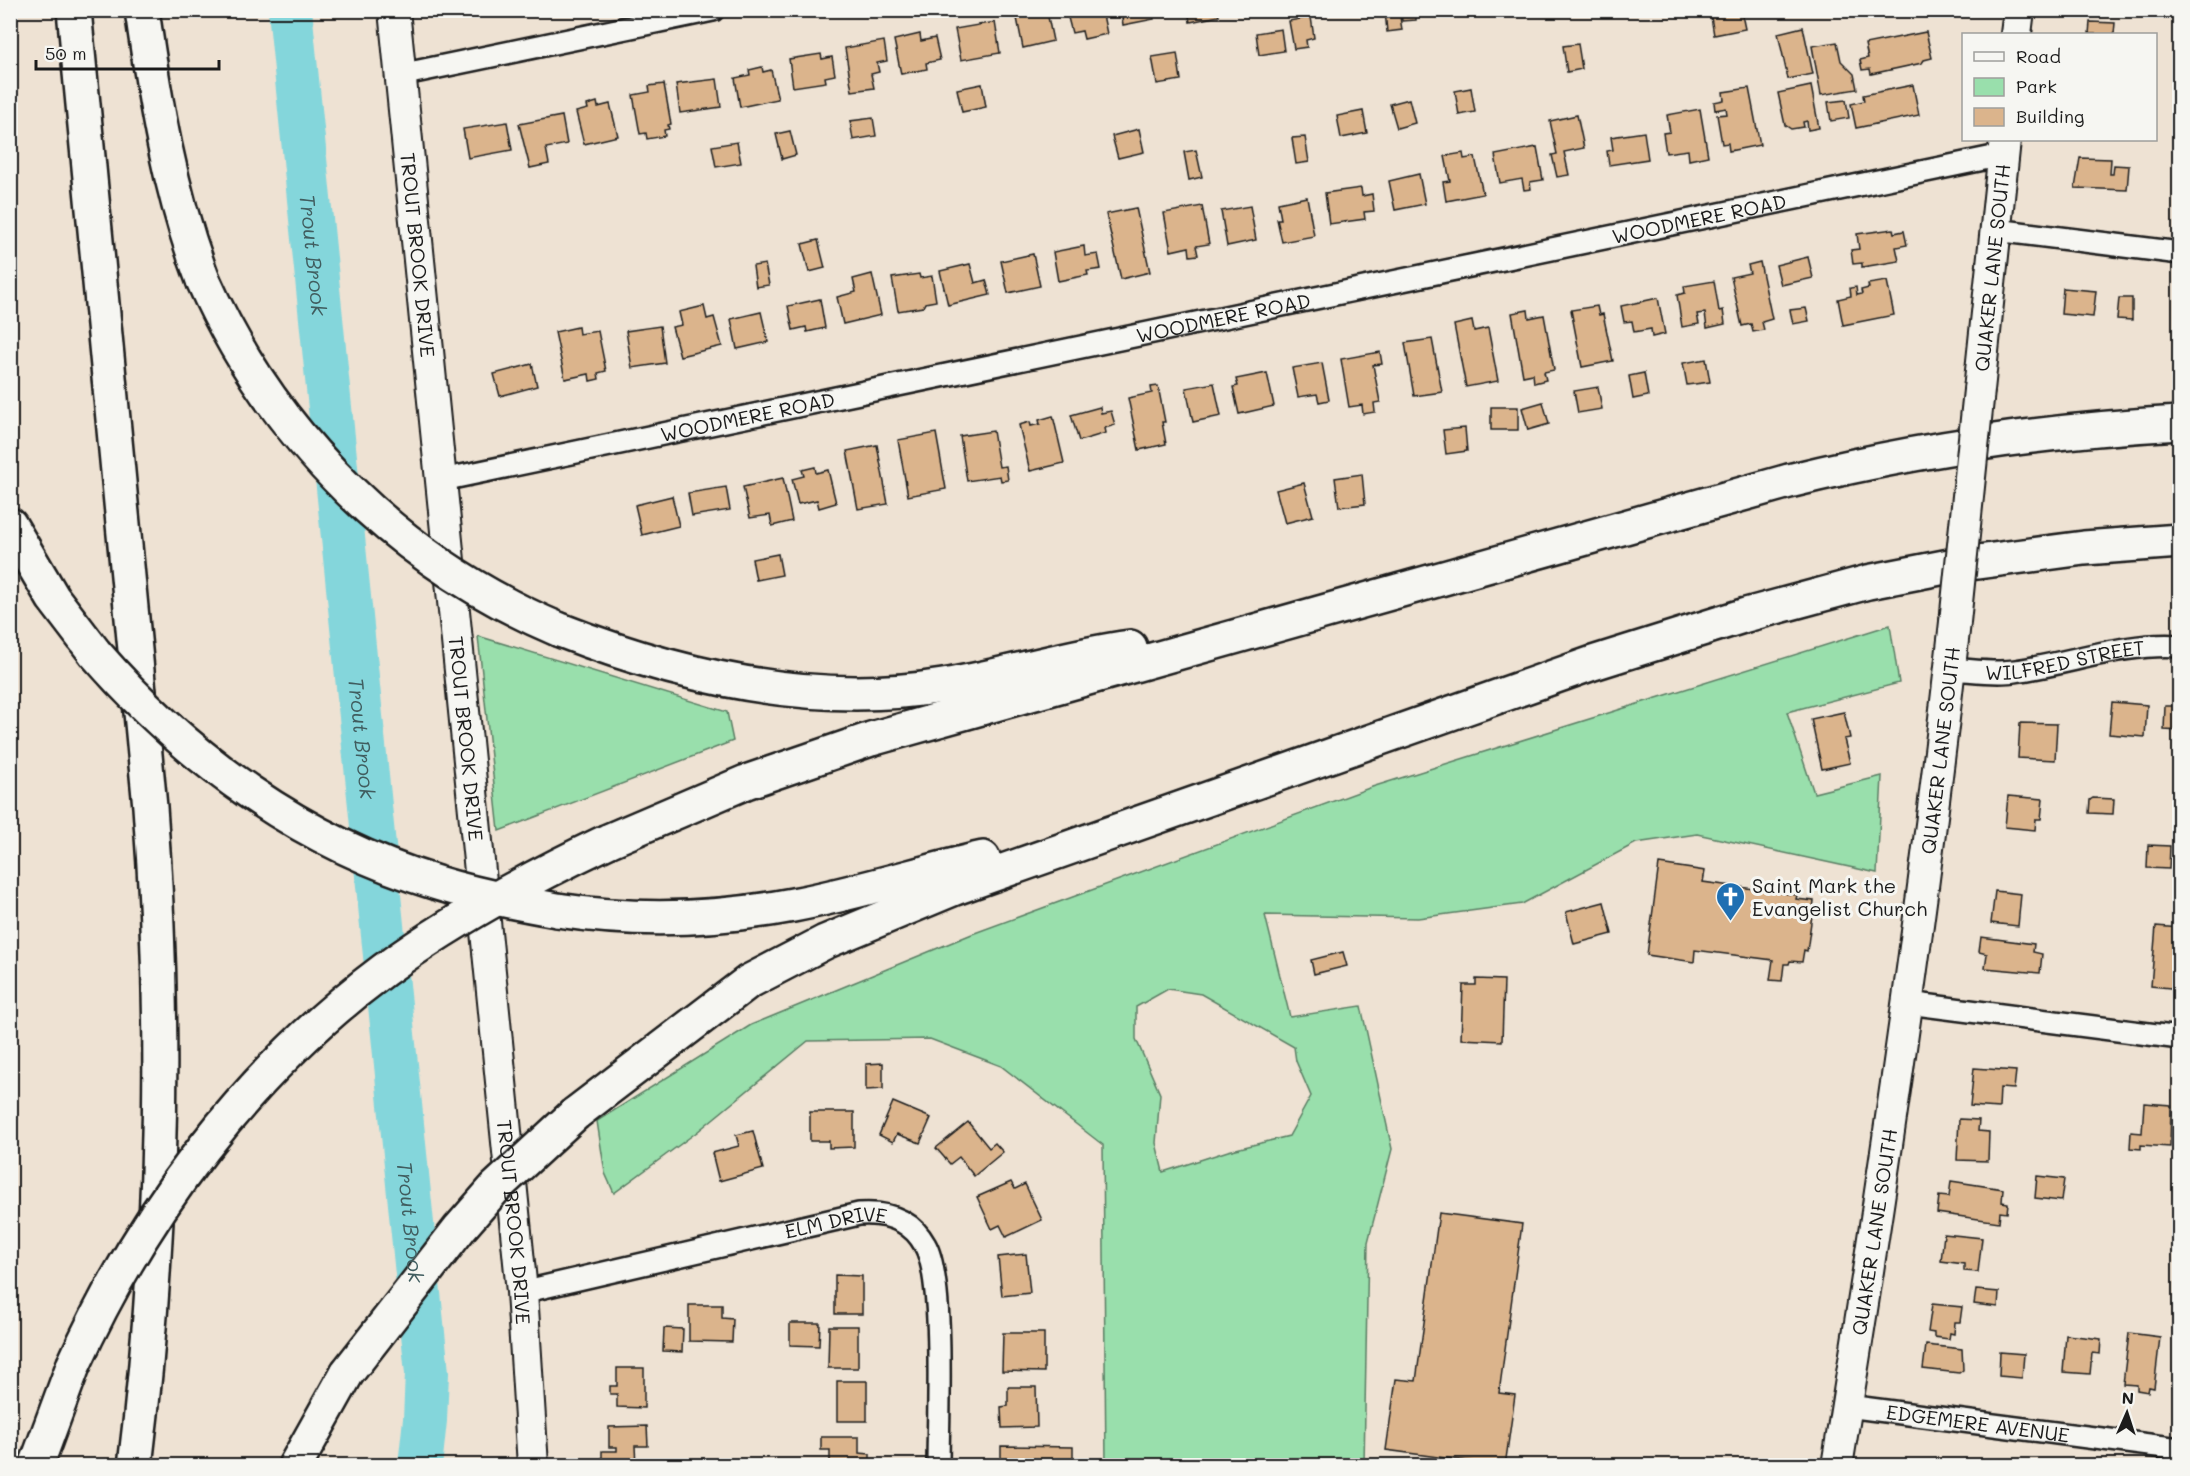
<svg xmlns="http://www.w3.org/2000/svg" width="2190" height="1476" font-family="Mali,sans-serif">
<rect width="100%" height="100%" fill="#eee2d3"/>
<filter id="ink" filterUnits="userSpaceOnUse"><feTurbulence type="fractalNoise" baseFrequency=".0167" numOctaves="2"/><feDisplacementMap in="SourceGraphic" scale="12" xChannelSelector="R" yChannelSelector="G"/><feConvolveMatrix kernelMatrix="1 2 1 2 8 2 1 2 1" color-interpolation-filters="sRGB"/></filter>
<g filter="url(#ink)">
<g fill="#99dfac" stroke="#5a7e64" stroke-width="1.5" fill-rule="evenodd">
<path d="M1890 625 1899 683 1787 712 1814 793 1882 776 1877 873 1697 834 1636 843 1522 904 1418 918 1265 915 1290 1017 1361 1006 1392 1149 1368 1242 1364 1465H1106L1103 1145 1001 1066 930 1039 808 1041 697 1132 614 1193 605 1173 597 1121 751 1025 972 934 1372 787ZM1168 989 1201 994 1294 1047 1296 1061 1311 1096 1289 1136 1228 1151 1163 1172 1156 1143 1160 1094 1136 1039V1007Z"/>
<path d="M478 636 727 712 733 741 499 831Z"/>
</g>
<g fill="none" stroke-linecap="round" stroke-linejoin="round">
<path stroke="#84d6db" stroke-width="44" id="s1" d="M290 10 427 1373 425 1420 420 1466"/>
</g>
<g fill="#dbb48c" stroke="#1c1c1c" stroke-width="1.5">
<path d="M1066 10H1102L1107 34 1084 39 1082 31 1072 33Z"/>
<path d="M1121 10H1152L1154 19 1123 25Z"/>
<path d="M1188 10H1218L1219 16 1190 22Z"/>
<path d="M1399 10 1402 30 1387 32 1385 11Z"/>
<path d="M1401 10H1416V20L1402 21Z"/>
<path d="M1741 10 1745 29 1714 35 1710 11Z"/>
<path d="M1916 10H1931L1932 14 1917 17Z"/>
<path d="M1047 12 1053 41 1023 48 1017 18Z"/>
<path d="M1311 17 1314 38 1306 40 1307 47 1294 49 1289 21Z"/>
<path d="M995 22 1000 53 961 60 955 29Z"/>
<path d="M2090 22 2115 23 2114 34H2089Z"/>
<path d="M1803 27 1813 74 1788 79 1778 33Z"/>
<path d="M1281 29 1284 51 1259 55 1256 33Z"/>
<path d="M1926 32 1932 58 1924 60 1922 63 1871 74 1870 69 1862 70 1860 60 1868 58 1865 44Z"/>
<path d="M920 34 921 41 935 38 940 60 926 63 927 69 901 74 894 40Z"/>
<path d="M884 41 887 61 877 63 879 72 871 74 874 88 852 91 845 48Z"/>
<path d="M1837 42 1841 61 1854 74 1857 89 1821 95 1812 46Z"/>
<path d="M1578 44 1582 69 1567 72 1563 46Z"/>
<path d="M1177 53 1181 80 1157 84 1152 57Z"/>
<path d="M821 54 822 59 832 57 835 75 825 77 826 82 793 87 789 59Z"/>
<path d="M762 67 763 72 771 70 778 99 740 107 735 78 750 75 749 70Z"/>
<path d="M717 79 721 107 680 113 676 84Z"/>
<path d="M664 84 671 124 668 125 669 129 664 130 665 136 647 139 646 133 640 134 633 95 650 92 649 86Z"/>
<path d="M982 84 986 107 962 112 957 89Z"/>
<path d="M1913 85 1919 115 1856 128 1851 104 1864 101 1863 95Z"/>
<path d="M1811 86 1819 128 1808 130 1807 121 1803 122 1804 127 1791 129 1785 125 1778 93Z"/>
<path d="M1471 88 1475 112 1459 115 1455 91Z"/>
<path d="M1749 88 1760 145 1729 151 1728 143 1722 144 1717 115 1727 114 1726 108 1715 110 1714 102 1724 100 1723 92Z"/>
<path d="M1409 99 1415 123 1397 128 1390 104Z"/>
<path d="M1846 100 1849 118 1831 121 1828 102Z"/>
<path d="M597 102 598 107 610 104 618 136 584 144 576 112 588 109 587 105Z"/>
<path d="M1700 109 1708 156 1689 160 1688 150 1666 153 1663 133 1670 132 1667 115Z"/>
<path d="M1363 111 1367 133 1341 138 1337 116Z"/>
<path d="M1577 115 1584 148 1564 152 1569 175 1557 177 1552 155 1557 154 1550 121Z"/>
<path d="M562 116 567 144 546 148 549 164 530 168 519 124Z"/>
<path d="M873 118 876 136 853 140 850 121Z"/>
<path d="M507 122 512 150 468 158 463 129Z"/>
<path d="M1139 129 1144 152 1118 158 1112 136Z"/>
<path d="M790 131 796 155 782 159 776 134Z"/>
<path d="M1644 132 1648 159 1609 165 1607 151 1613 150 1611 137Z"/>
<path d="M1305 137 1309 162 1296 164 1292 138Z"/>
<path d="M737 142 741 163 716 167 712 146Z"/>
<path d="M1537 147 1543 180 1530 182 1531 189 1524 190 1522 179 1500 183 1495 155Z"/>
<path d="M1196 150 1202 177 1189 180 1184 152Z"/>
<path d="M1463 153 1464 159 1475 157 1483 194 1446 201 1443 182 1450 181 1445 156Z"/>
<path d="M2080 158 2111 159 2110 174H2113L2114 165 2129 166 2127 190 2075 188Z"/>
<path d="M1419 174 1425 204 1395 210 1389 181Z"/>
<path d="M1361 188 1362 196 1372 194 1374 211 1364 212 1365 219 1329 224 1325 193Z"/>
<path d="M1307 197 1314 236 1282 242 1277 219H1281L1278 203Z"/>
<path d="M1202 206 1209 244 1196 246 1198 255 1190 256 1189 247 1171 251 1164 213Z"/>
<path d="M1250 206 1256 240 1227 246 1221 211Z"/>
<path d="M1136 208 1150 272 1121 279 1106 214Z"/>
<path d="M1893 229 1894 233 1904 231 1907 245 1896 247 1899 261 1862 267V263L1853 264 1851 250 1859 249 1857 234Z"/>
<path d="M818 240 825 268 809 272 802 244Z"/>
<path d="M1084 246 1085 256 1098 254 1101 269 1087 271 1088 275 1058 281 1053 252Z"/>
<path d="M1033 254 1040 286 1008 293 1001 261Z"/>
<path d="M1808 257 1813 278 1781 285 1776 265Z"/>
<path d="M1760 262 1772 319 1762 322 1764 330 1753 332 1751 324 1742 326 1731 277 1750 273 1748 265Z"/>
<path d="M765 264 769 285 756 287 753 266Z"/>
<path d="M970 264 975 283 986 280 990 295 948 305 940 271Z"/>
<path d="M872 274 881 315 843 324 837 297 856 292 853 279Z"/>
<path d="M919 274 920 278 932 276 936 301 925 303 923 307 898 311 892 278Z"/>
<path d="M1714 281 1719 311 1723 310 1725 324 1707 328 1705 313 1697 314 1699 324 1682 327 1677 295 1685 293 1684 286Z"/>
<path d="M1887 281 1894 315 1843 325 1838 299 1851 296 1850 288 1856 287 1857 295 1862 294 1861 290 1869 288 1868 284Z"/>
<path d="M2063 288 2096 291 2093 317 2061 314Z"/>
<path d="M1658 298 1665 334 1652 337 1651 329 1634 332 1632 321 1624 322 1621 306Z"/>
<path d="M2119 298H2132V320L2117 319Z"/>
<path d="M820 299 825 328 807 332 806 327 793 330 788 306Z"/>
<path d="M704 306 707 319 714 317 722 346 680 356 672 327 682 325 679 312Z"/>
<path d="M1597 306 1599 315 1603 314 1613 361 1582 367 1571 310Z"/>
<path d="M1806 308 1809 321 1793 324 1790 310Z"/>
<path d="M1528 310 1529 318 1544 315 1554 370 1544 372 1546 380 1534 383 1533 374 1523 376 1512 313Z"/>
<path d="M761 312 768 342 737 349 731 319Z"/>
<path d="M1472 321 1474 331 1488 328 1498 381 1466 387 1454 325Z"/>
<path d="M660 326 665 363 632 368 626 331Z"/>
<path d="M578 327 579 334 598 331 606 371 598 373 599 379 590 381 589 374 565 379 555 332Z"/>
<path d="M1432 339 1442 392 1414 396 1405 343Z"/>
<path d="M1380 352 1382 364 1373 365 1380 402 1374 403 1375 412 1363 414 1362 405 1349 407 1341 359Z"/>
<path d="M1706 359 1710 382 1687 385 1683 363Z"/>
<path d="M1322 363 1329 400 1319 402 1317 394 1298 397 1292 368Z"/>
<path d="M532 364 537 386 500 396 494 374Z"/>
<path d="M1267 373 1274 406 1239 414 1233 387 1238 386 1236 379Z"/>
<path d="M1644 373 1648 396 1633 399 1629 376Z"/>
<path d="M1214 383 1221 416 1193 422 1186 388Z"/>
<path d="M1158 386 1165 422H1162L1166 444 1139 450 1128 398 1152 393 1151 387Z"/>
<path d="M1598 387 1602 409 1578 413 1574 391Z"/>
<path d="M1543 402 1549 424 1528 430 1522 408Z"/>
<path d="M1100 407 1101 413 1111 411 1115 425 1105 428 1106 433 1079 441 1071 415Z"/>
<rect x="1491" y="407" width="27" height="23"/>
<path d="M1053 416 1064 463 1030 471 1019 425 1030 422 1031 426 1040 424 1039 420Z"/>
<path d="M1465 428 1467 451 1446 454 1443 430Z"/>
<path d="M993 431 999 467 1006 466 1008 480 1001 481 1000 476 967 481 960 436Z"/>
<path d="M936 433 946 489 908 496 898 440Z"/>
<path d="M877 445 888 504 858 509 847 451Z"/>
<path d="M815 467 816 473 828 470 836 503 819 508 817 500 798 504 792 479 804 476 802 470Z"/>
<path d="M1362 474 1365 504 1339 507 1335 478Z"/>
<path d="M783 478 792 521 772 526 770 515 750 518 743 487Z"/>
<path d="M1304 483 1313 516 1285 523 1276 490Z"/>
<path d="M726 487 730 510 692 516 688 493Z"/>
<path d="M672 496 679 526 642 535 635 505Z"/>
<path d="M778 554 782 575 756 580 752 559Z"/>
<path d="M2112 702 2147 705 2145 737 2109 734Z"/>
<path d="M2165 706H2180V731L2164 730Z"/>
<path d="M1844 712 1850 738 1844 739 1850 763 1822 769 1811 719Z"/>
<path d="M2020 723 2057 724 2055 760 2018 758Z"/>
<path d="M2008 796 2043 799 2041 819H2036L2035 830 2005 827Z"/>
<path d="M2093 798 2114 799 2113 814 2089 813 2090 800Z"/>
<path d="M2148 845 2170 846 2169 869 2147 868Z"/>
<path d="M1659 864 1705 871 1703 882 1797 895 1796 899 1814 901 1807 951 1804 950 1802 962 1790 961 1789 964H1784L1782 981 1770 980 1773 960 1695 950 1694 962 1647 955Z"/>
<path d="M1995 891 2021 894 2018 926 1991 923Z"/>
<path d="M1604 902 1612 934 1574 944 1566 912Z"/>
<path d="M2156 926 2180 928V989L2151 986Z"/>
<path d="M1981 937 2034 944 2033 952 2042 954 2040 973 1985 968 1987 954 1979 952Z"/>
<path d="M1343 952 1347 966 1314 974 1311 960Z"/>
<path d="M1476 979 1504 980 1502 1041 1461 1039 1463 985H1476Z"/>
<path d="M883 1063V1089L866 1090V1064Z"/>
<path d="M1974 1068 2016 1071 2014 1089 2000 1088 1999 1108 1970 1106Z"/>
<path d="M893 1102 931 1118 920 1143 897 1134 893 1142 879 1135Z"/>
<path d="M2144 1103 2171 1105 2170 1147 2141 1145V1149L2130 1148 2131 1132 2142 1133Z"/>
<path d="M810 1112H854V1147L829 1148V1141H810Z"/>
<path d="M1959 1119 1979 1120 1978 1131 1989 1132 1988 1161 1957 1160Z"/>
<path d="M968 1122 989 1148 995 1143 1003 1152 974 1176 959 1157 950 1164 936 1148Z"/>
<path d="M753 1131 763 1169 719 1181 712 1153 739 1146 736 1135Z"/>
<path d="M2037 1176 2064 1179 2061 1201 2035 1198Z"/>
<path d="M1951 1181 2003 1189 2002 1202 2008 1203 2007 1213 2000 1212 1999 1222 1937 1213 1939 1196 1949 1197Z"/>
<path d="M1011 1182 1015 1189 1025 1184 1042 1220 1006 1237 1000 1225 992 1229 977 1197Z"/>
<path d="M1439 1213 1522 1224 1499 1393 1515 1395 1505 1466 1386 1450 1396 1379 1416 1381Z"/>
<path d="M1944 1234 1982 1238 1978 1272 1964 1271V1264L1941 1261Z"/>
<path d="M1026 1254 1030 1293 1002 1296 998 1257Z"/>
<path d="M835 1275 862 1276V1314H835Z"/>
<path d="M1976 1290 1999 1292 1998 1307 1974 1304Z"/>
<path d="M1932 1304 1962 1307 1960 1322H1955L1954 1334 1950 1333 1949 1339 1934 1337V1333L1928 1332Z"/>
<path d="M689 1305H722V1318L733 1319 732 1342 689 1341Z"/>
<path d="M790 1323H820L819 1346 790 1345Z"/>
<path d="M829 1326H858V1368H828Z"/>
<path d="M664 1328 683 1329 682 1352 663 1351Z"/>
<path d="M1003 1333H1044V1372L1002 1371Z"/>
<path d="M2129 1333 2160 1337 2154 1388 2149 1387 2148 1392 2137 1390V1385L2123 1384Z"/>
<path d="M2066 1335 2101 1339 2100 1354 2092 1353 2090 1374 2063 1372Z"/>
<path d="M1926 1345 1962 1349 1963 1370 1959 1373 1923 1369Z"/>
<path d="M2000 1352 2024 1354 2022 1378 1999 1376Z"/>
<path d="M2175 1358 2180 1359V1388L2173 1387Z"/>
<path d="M617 1368H644V1408L617 1407V1394H610V1386H617Z"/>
<rect x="837" y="1381" width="30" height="40"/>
<path d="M1008 1387H1036L1037 1427 1002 1428 1001 1407 1008 1406Z"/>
<path d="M647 1426 648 1446H635L636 1466H602V1451H617V1447H609V1427Z"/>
<path d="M821 1437H859V1453L870 1454V1466H830V1450H821Z"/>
<path d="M1001 1446 1073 1447V1466H1001Z"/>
</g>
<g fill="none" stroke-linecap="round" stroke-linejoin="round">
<defs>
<g id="street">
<path d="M400 75 713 10"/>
<path d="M1996 230 2180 253"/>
<path id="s2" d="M442 480 2003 155"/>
<path id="s3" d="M1950 669C1971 670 1994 674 2015 671 2070 664 2123 642 2180 646"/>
<path d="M1908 1003 2180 1038"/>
<path id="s4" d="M522 1292 859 1214C886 1212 911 1219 925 1245 945 1280 938 1419 938 1466"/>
<path id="s5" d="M1847 1406 2180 1449"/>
</g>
<g id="secondary">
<path id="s6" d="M394 10 522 1292 533 1466"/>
<path d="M2016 34 2019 10"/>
<path id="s7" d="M1979 390 2005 140"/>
<path id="s8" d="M1837 1466C1883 1185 1924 904 1955 622"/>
</g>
<g id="highway">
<path d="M74 10 150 807C167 1027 162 1247 135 1466"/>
<path d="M142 10C155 102 170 193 203 280"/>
<path d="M10 525 53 598 95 653"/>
<path d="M560 630C680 677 815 707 943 686 1006 676 1067 655 1130 647"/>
<path d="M608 841 746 782 871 739 1789 481C1918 449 2047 430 2180 423"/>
<path d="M557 910C636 922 714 920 793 905 857 893 919 873 983 858"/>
<path d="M575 1114 748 982 825 942 955 888 1593 663 1746 615 1868 582 1955 565 2084 548 2180 541"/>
<path d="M36 1466 73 1366"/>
<path d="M295 1466 347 1373"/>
</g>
</defs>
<use href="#street" stroke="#1c1c1c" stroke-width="26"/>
<use href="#secondary" stroke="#1c1c1c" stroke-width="34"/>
<use href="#highway" stroke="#1c1c1c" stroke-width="38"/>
<use href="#street" stroke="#f6f6f2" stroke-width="21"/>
<use href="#secondary" stroke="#f6f6f2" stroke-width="30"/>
<use href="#highway" stroke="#f6f6f2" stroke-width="33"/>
<defs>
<path id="secondary-bridge" d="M1955 622 1979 390"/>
<g id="highway-bridge">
<path d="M203 280C273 438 401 563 560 630"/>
<path d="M95 653C186 758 302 842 437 883 476 895 517 903 557 910"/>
<path d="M73 1366C142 1213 248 1071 384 970 454 919 530 878 608 841"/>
<path d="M347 1373 460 1228 495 1188 575 1114"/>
</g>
</defs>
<use href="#secondary-bridge" stroke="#1c1c1c" stroke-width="34" stroke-linecap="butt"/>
<use href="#highway-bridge" stroke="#1c1c1c" stroke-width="38" stroke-linecap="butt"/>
<use href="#secondary-bridge" stroke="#f6f6f2" stroke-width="30"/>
<use href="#highway-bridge" stroke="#f6f6f2" stroke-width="33"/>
</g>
</g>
<defs>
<symbol id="church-pin" viewBox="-11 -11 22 30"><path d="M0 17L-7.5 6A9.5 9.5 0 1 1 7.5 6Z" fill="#1f6fb2" stroke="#f6f6f2"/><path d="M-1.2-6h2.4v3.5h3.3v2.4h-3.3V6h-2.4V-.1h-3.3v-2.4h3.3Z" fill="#fff"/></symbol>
</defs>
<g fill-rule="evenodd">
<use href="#church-pin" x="1714" y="880" width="33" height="45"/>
</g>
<g text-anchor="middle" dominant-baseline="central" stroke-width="6" stroke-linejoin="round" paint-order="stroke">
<g font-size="20" fill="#1c1c1c" stroke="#f6f6f2">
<text stroke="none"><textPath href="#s2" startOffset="1284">WOODMERE ROAD</textPath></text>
<text stroke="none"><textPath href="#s6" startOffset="246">TROUT BROOK DRIVE</textPath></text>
<text stroke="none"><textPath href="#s7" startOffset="123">QUAKER LANE SOUTH</textPath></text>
<text stroke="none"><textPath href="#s2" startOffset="798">WOODMERE ROAD</textPath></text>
<text stroke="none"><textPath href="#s2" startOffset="312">WOODMERE ROAD</textPath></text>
<text stroke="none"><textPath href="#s3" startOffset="116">WILFRED STREET</textPath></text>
<text stroke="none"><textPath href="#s6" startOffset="732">TROUT BROOK DRIVE</textPath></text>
<text stroke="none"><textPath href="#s8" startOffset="723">QUAKER LANE SOUTH</textPath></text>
<text stroke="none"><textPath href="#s6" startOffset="1218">TROUT BROOK DRIVE</textPath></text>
<text stroke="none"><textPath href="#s4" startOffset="322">ELM DRIVE</textPath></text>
<text stroke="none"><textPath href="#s8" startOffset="237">QUAKER LANE SOUTH</textPath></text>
<text stroke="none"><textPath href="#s5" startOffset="132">EDGEMERE AVENUE</textPath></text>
</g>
<g font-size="20" fill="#1c1c1c" stroke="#f6f6f2" text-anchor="start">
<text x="1752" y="885">Saint Mark the<tspan x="1752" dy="23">Evangelist Church</tspan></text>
</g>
<g font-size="21" font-style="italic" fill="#405d5f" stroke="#f6f6f2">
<text stroke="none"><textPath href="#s1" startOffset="246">Trout Brook</textPath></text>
<text stroke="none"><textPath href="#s1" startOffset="732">Trout Brook</textPath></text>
<text stroke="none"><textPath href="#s1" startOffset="1218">Trout Brook</textPath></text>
</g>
</g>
<rect width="2190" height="1476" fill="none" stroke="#f6f6f2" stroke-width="36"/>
<rect x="18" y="18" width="2154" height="1440" fill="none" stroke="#1c1c1c" stroke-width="2" filter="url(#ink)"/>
<rect x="1962" y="33" width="195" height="108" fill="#f6f6f2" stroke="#9f9f9c" stroke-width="1.5"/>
<rect x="1974" y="52" width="30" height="9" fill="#f6f6f2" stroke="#9f9f9c" stroke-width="1.5"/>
<text x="2016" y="63" font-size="18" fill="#1c1c1c">Road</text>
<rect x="1974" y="78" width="30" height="18" fill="#99dfac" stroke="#9f9f9c" stroke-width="1.5"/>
<text x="2016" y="93" font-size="18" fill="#1c1c1c">Park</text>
<rect x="1974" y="108" width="30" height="18" fill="#dbb48c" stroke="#9f9f9c" stroke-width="1.5"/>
<text x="2016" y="123" font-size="18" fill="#1c1c1c">Building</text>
<g transform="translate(2127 1413) rotate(3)" stroke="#f6f6f2" stroke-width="4.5" paint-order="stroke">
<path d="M0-4.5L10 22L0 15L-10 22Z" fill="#1c1c1c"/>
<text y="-9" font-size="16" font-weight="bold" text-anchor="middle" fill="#1c1c1c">N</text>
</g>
<path d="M36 60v9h183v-9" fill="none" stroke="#1c1c1c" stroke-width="3"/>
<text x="45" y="60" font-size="18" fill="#1c1c1c" stroke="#f6f6f2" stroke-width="4.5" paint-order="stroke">50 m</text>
</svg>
